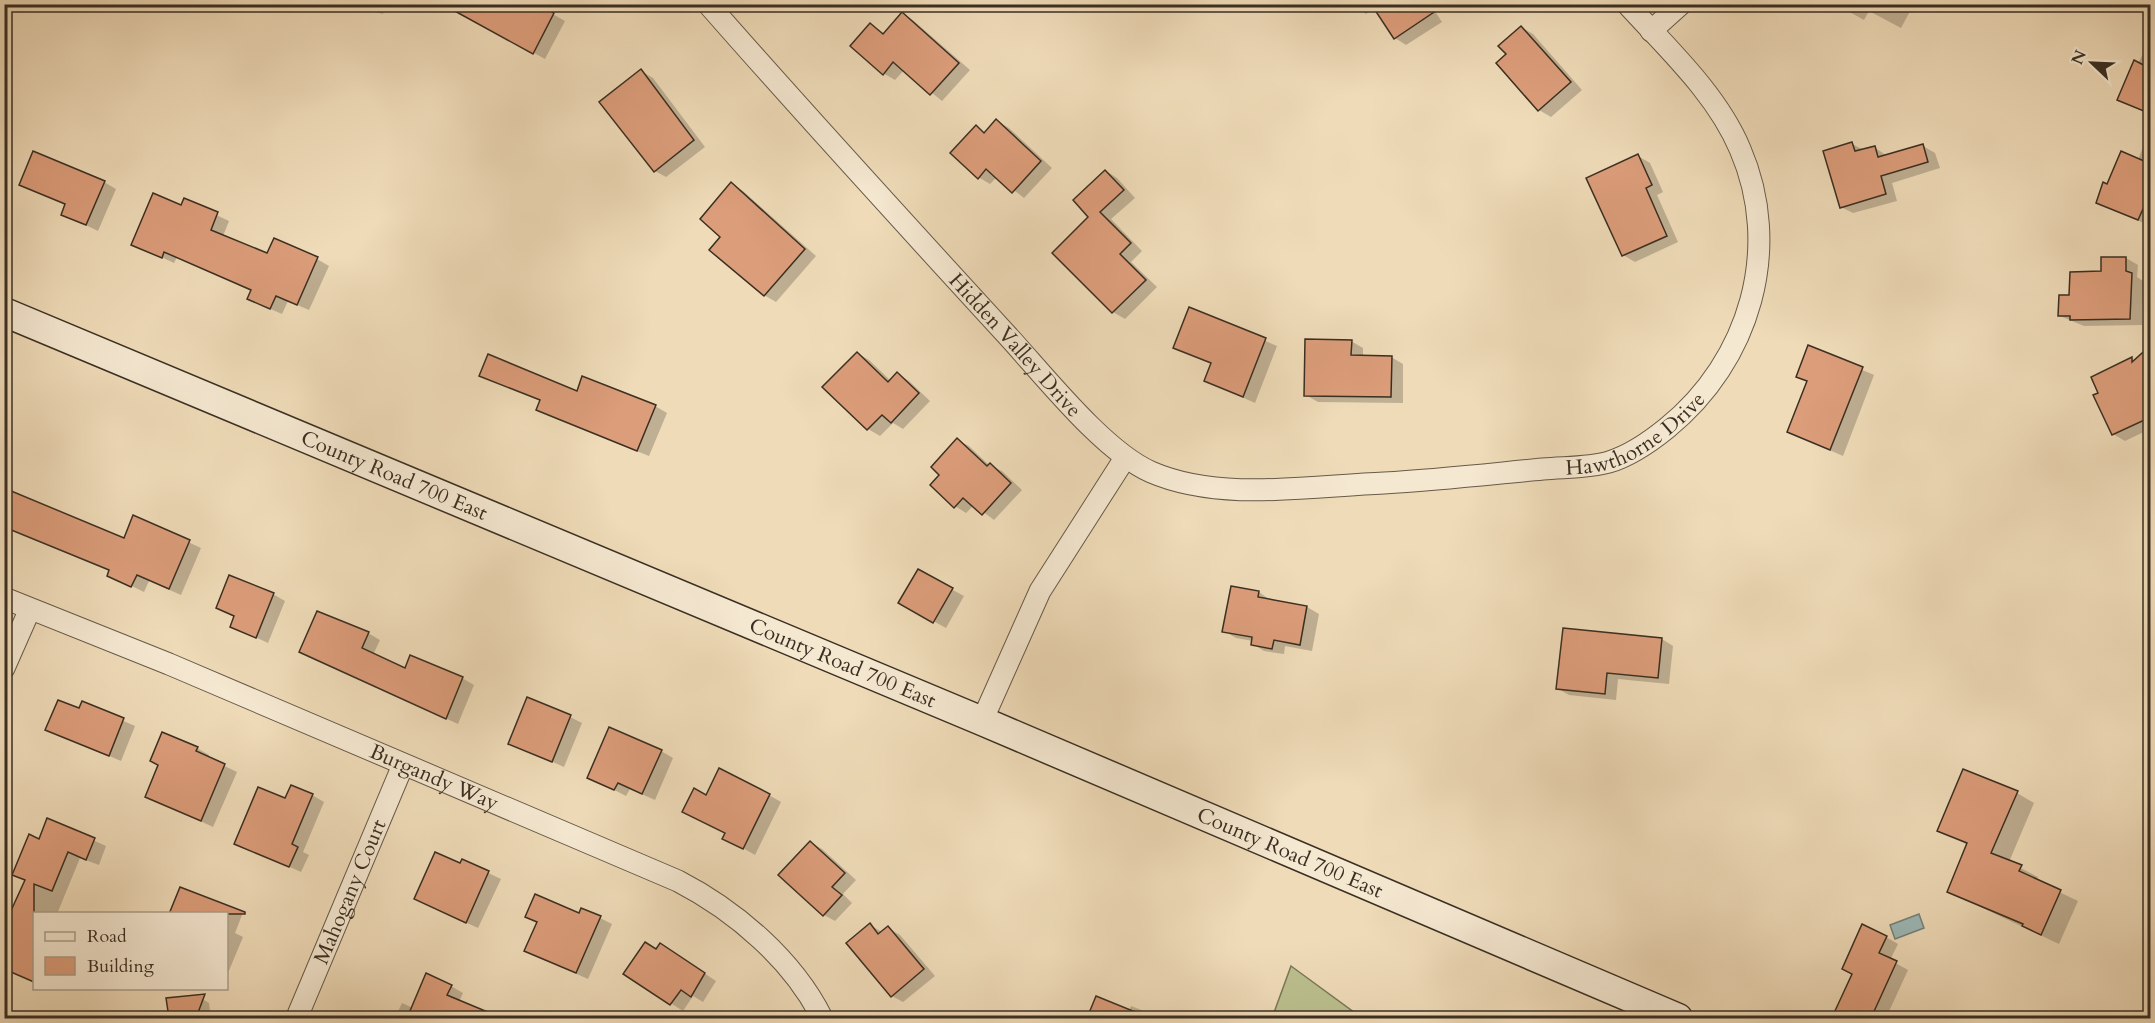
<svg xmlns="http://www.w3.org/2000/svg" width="2155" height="1023" font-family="Cardo,serif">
<rect width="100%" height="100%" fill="#efdbb8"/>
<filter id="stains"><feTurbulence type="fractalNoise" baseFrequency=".00333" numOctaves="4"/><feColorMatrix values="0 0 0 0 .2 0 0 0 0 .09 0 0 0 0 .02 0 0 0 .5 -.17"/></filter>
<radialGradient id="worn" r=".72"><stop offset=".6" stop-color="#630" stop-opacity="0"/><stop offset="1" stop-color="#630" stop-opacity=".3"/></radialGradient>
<path fill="#bbc08e" stroke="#7a7858" stroke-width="1.5" d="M1291 966 1362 1018H1272Z"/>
<path fill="#9cb9b7" stroke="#75827b" stroke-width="1.5" d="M1919 914 1924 928 1895 939 1890 925Z"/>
<g fill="#0003">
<path d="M349 4H386L383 14Z"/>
<path d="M535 4 565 21 545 59 460 13Z"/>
<path d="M1352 4H1430L1442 22 1406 45 1395 38 1375 8 1366 14Z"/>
<path d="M1835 4H1914L1901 28 1869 11 1864 20Z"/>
<path d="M903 14 914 21 970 70 942 101 904 70 895 80 883 73 871 25 885 34Z"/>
<path d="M1521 27 1533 34 1582 90 1551 117 1539 110 1508 55Z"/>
<path d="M2146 48 2150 50V115L2119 100Z"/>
<path d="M641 71 653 78 705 147 666 177 655 171Z"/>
<path d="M997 121 1009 128 1052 168 1024 198 997 177 990 184 978 177 976 127 986 133Z"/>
<path d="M2150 129V226L2098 202 2108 186 2138 160Z"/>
<path d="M1852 144 1864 150 1874 147 1887 156 1923 146 1935 153 1940 168 1892 183 1897 201 1853 213 1841 207Z"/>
<path d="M1638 156 1650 163 1663 192 1657 195 1678 242 1635 262 1623 255Z"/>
<path d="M1106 171 1117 178 1135 198 1111 219 1142 251 1131 262 1157 287 1125 319 1113 312 1090 217Z"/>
<path d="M104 182 116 189 98 231 63 214 66 205 21 184Z"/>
<path d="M732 184 743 191 816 256 776 302 764 295 723 237Z"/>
<path d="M185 200 229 221 223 236 268 255 317 259 329 266 309 310 288 301 282 314 261 305 252 291 177 257 174 263 133 244 182 207Z"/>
<path d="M2126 258 2138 265 2137 277 2143 281 2142 325 2084 326 2060 316 2070 296Z"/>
<path d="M1190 309 1277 346 1255 403 1206 381 1212 364 1175 347Z"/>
<path d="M1351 341 1363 348V357H1391L1403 364V403L1318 402 1306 395Z"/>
<path d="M1809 347 1874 375 1843 456 1788 432 1808 382 1798 376Z"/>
<path d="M857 353 869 360 891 381 898 374 909 381 930 401 903 429 893 423 880 436 868 429 824 387Z"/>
<path d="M2150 355V429L2125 441 2113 434 2093 378 2132 359 2136 361Z"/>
<path d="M481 375 655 406 667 413 649 456 549 416 538 410 541 401Z"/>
<path d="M957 440 969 446 989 465 1002 471 1022 490 994 520 974 505 966 513 955 506 942 475Z"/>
<path d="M4 489 124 539 134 517 201 548 181 595 149 581 144 592 109 575 111 571 4 528Z"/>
<path d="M918 571 964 596 946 628 900 603Z"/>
<path d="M1259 592 1270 600 1307 607 1319 614 1312 651 1285 646 1284 654 1264 651 1253 644V641L1236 638 1224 631Z"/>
<path d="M273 594 285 601 268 643 232 626 235 617 218 608Z"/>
<path d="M368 633 380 640 373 655 406 670 462 678 474 685 458 724 301 652Z"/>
<path d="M1662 639 1673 646 1669 684 1618 679 1616 700 1569 695 1557 688Z"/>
<path d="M82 703 135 726 121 761 47 729 79 710Z"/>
<path d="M570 717 582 723 564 767 510 743Z"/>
<path d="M197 748 209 755 208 758 237 772 213 827 147 796Z"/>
<path d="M661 751 673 758 655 800 630 789 626 796 589 777Z"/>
<path d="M2017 793 2034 803 2009 862 2038 877 2036 881 2078 901 2059 944 1949 892 1968 845 1939 830Z"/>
<path d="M312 795 324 802 303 852 309 855 301 872 236 843 286 800Z"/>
<path d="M769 795 781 802 755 855 734 843 707 797Z"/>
<path d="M48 820 106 846 99 865 80 858 57 914H34V982L4 969 26 881 14 874 40 841Z"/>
<path d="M810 842 822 849 856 880 843 894 852 903 835 921 824 915Z"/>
<path d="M463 861 501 879 478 928 415 899 461 865Z"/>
<path d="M230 908 242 915 235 933 243 937 228 973 226 914Z"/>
<path d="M600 918 612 924 588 979 538 957Z"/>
<path d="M870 925 882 932 888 928 900 935 935 976 903 1002 892 996Z"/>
<path d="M1886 937 1898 944 1890 960 1908 970 1886 1018H1847L1836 1012Z"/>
<path d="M657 950 672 952 716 981 703 1002 693 996 683 1011 625 974Z"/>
<path d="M451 986 463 993 459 1002 484 1014 482 1018H395L402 1003 413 1008Z"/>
<path d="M197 996 209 1003 211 1018H154V1013L169 1011Z"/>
<path d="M1097 998 1129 1011 1131 1006 1162 1018H1089Z"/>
</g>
<g fill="#dc9d7a" stroke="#3a2f22" stroke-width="1.5">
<path d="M442 4H538L554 13 533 54Z"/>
<path d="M1371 4H1446L1394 39Z"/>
<path d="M902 12 959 63 930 95 893 62 883 75 850 46 870 23 883 34Z"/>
<path d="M1521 26 1571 82 1538 111 1496 63 1506 54 1498 46Z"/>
<path d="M2134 60 2151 69V114L2117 100Z"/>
<path d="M641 69 694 140 654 172 599 102Z"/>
<path d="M996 119 1041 161 1012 193 986 169 978 179 950 153 976 125 984 133Z"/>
<path d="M1852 142 1855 151 1875 146 1878 157 1923 144 1928 162 1881 176 1886 194 1840 208 1823 151Z"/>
<path d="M33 151 105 181 86 225 61 215 65 204 19 185Z"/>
<path d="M2121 151 2151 164V191L2138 220 2096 203 2103 182 2107 184Z"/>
<path d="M1638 154 1652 185 1646 188 1667 236 1622 256 1586 178Z"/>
<path d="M1105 170 1124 190 1100 212 1131 243 1120 254 1146 280 1112 313 1052 253 1088 217 1073 200Z"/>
<path d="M731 182 805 249 764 296 709 250 720 237 700 219Z"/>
<path d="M153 193 181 205 184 198 218 212 211 230 267 253 274 238 318 257 297 305 276 296 270 309 247 299 251 290 164 252 162 258 131 245Z"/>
<path d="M2101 257H2126V271L2132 273 2130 319 2070 320V316H2058L2059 295H2069L2070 272 2101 271Z"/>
<path d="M1189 307 1266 338 1243 397 1204 381 1211 363 1173 348Z"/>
<path d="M1305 339 1352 340 1351 355 1392 356 1391 397 1304 396Z"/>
<path d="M1808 345 1863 367 1830 450 1787 432 1807 381 1796 377Z"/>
<path d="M2151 345V417L2112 435 2093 395 2098 393 2091 377 2132 357V362Z"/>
<path d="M857 352 888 382 897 372 919 393 891 423 882 415 867 430 822 387Z"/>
<path d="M488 354 577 391 582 376 656 405 637 451 536 410 540 400 479 376Z"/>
<path d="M957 438 987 466 990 463 1011 483 982 515 963 498 954 508 930 485 939 475 931 467Z"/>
<path d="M4 488 124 538 133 515 190 540 169 589 137 575 131 587 107 576 109 570 4 527Z"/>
<path d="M918 569 953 588 933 623 898 603Z"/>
<path d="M229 575 274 593 256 638 230 627 234 616 216 608Z"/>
<path d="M1231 586 1259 591 1258 597 1307 606 1300 645 1274 640 1272 649 1251 645 1252 637 1222 632Z"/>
<path d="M317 611 369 632 362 648 405 668 410 655 463 677 446 719 299 652Z"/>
<path d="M1563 628 1662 638 1658 678 1607 673 1605 694 1556 689Z"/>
<path d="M527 697 571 715 552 762 508 744Z"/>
<path d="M58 700 79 708 82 701 124 718 109 756 45 730Z"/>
<path d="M609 727 662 750 642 794 618 783 614 790 587 778Z"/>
<path d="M162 732 198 747 196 751 225 764 201 821 145 797 158 765 150 761Z"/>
<path d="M719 768 770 794 743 849 722 839 725 833 682 812 694 788 706 795Z"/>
<path d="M1963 769 2018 791 1991 853 2022 865 2019 871 2061 890 2041 935 2022 926 2023 924 1947 892 1967 843 1937 831Z"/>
<path d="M291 785 313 794 292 844 298 847 289 867 234 844 258 787 285 798Z"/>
<path d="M47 818 95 838 86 860 68 852 52 891 34 884V982L4 969V926L25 880 12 875 29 834 39 839Z"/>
<path d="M810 841 845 873 832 887 842 895 823 916 778 875Z"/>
<path d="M435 852 460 863 462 859 489 871 466 923 414 899Z"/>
<path d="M180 887 245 912V914H169Z"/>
<path d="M535 894 579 913 581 908 601 916 576 973 524 951 537 922 525 917Z"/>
<path d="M870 923 878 934 888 926 924 969 891 997 846 943Z"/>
<path d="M1862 924 1887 936 1879 953 1897 961 1871 1018H1846L1834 1013 1852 974 1842 969Z"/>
<path d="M645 942 656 949 660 943 705 973 691 997 681 990 670 1005 623 974Z"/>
<path d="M426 973 452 985 447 995 502 1018H407Z"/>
<path d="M205 994 199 1010 200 1018H169L166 998Z"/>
<path d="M1096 996 1150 1018H1087Z"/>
</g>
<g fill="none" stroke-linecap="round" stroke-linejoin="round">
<defs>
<g id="street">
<path id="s1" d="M708 4C806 116 906 225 1006 334 1043 374 1103 451 1151 472 1220 502 1310 486 1384 483 1437 480 1490 474 1543 469 1564 467 1589 468 1609 462 1629 456 1651 441 1667 428 1750 361 1783 248 1740 149 1717 94 1667 48 1627 4"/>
<path d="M1651 31 1681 4"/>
<path id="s2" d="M4 598 169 664 678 881C736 911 793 960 822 1018"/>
<path d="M4 668 30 609"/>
<path d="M982 721 1040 591 1125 458"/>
<path id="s3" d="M297 1017 403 765"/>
</g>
<g id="secondary">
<path id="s4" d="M4 312 982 721 1678 1018"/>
</g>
</defs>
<use href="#street" stroke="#675a48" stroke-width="23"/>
<use href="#secondary" stroke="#3a2f22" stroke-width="31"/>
<use href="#street" stroke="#f5e8d1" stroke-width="21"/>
<use href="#secondary" stroke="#f5e8d1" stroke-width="28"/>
</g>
<g text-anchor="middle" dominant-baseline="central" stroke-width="4.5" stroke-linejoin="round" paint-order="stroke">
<g font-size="21" fill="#3a2f22" stroke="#f5e8d1">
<text stroke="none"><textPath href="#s1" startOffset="459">Hidden Valley Drive</textPath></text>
<text stroke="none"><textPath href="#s1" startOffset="1143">Hawthorne Drive</textPath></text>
<text stroke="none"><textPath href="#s4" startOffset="423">County Road 700 East</textPath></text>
<text stroke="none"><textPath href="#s4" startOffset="909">County Road 700 East</textPath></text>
<text stroke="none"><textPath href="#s2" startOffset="466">Burgandy Way</textPath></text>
<text stroke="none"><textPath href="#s4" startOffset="1395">County Road 700 East</textPath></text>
<text stroke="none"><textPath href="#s3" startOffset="136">Mahogany Court</textPath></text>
</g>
</g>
<rect width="2155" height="1023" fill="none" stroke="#efdbb8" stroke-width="24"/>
<rect x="6" y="6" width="2143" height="1011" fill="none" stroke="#3a2f22" stroke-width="3"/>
<rect x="12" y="12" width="2131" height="999" fill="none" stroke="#3a2f22" stroke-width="1.5"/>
<rect x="33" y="912" width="195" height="78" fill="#f5e8d1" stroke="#aa9e8b" stroke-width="1.5"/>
<rect x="45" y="932" width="30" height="9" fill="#f5e8d1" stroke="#aa9e8b" stroke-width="1.5"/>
<text x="87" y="942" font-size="18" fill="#3a2f22">Road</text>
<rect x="45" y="957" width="30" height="18" fill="#dc9d7a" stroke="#aa9e8b" stroke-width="1.5"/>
<text x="87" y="972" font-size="18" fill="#3a2f22">Building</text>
<g transform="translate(2092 63) rotate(293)" stroke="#f5e8d1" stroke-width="4.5" paint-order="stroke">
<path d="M0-4.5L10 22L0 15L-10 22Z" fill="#3a2f22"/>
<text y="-9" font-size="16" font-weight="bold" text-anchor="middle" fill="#3a2f22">N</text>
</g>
<rect width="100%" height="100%" filter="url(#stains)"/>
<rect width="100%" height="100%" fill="url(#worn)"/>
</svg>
